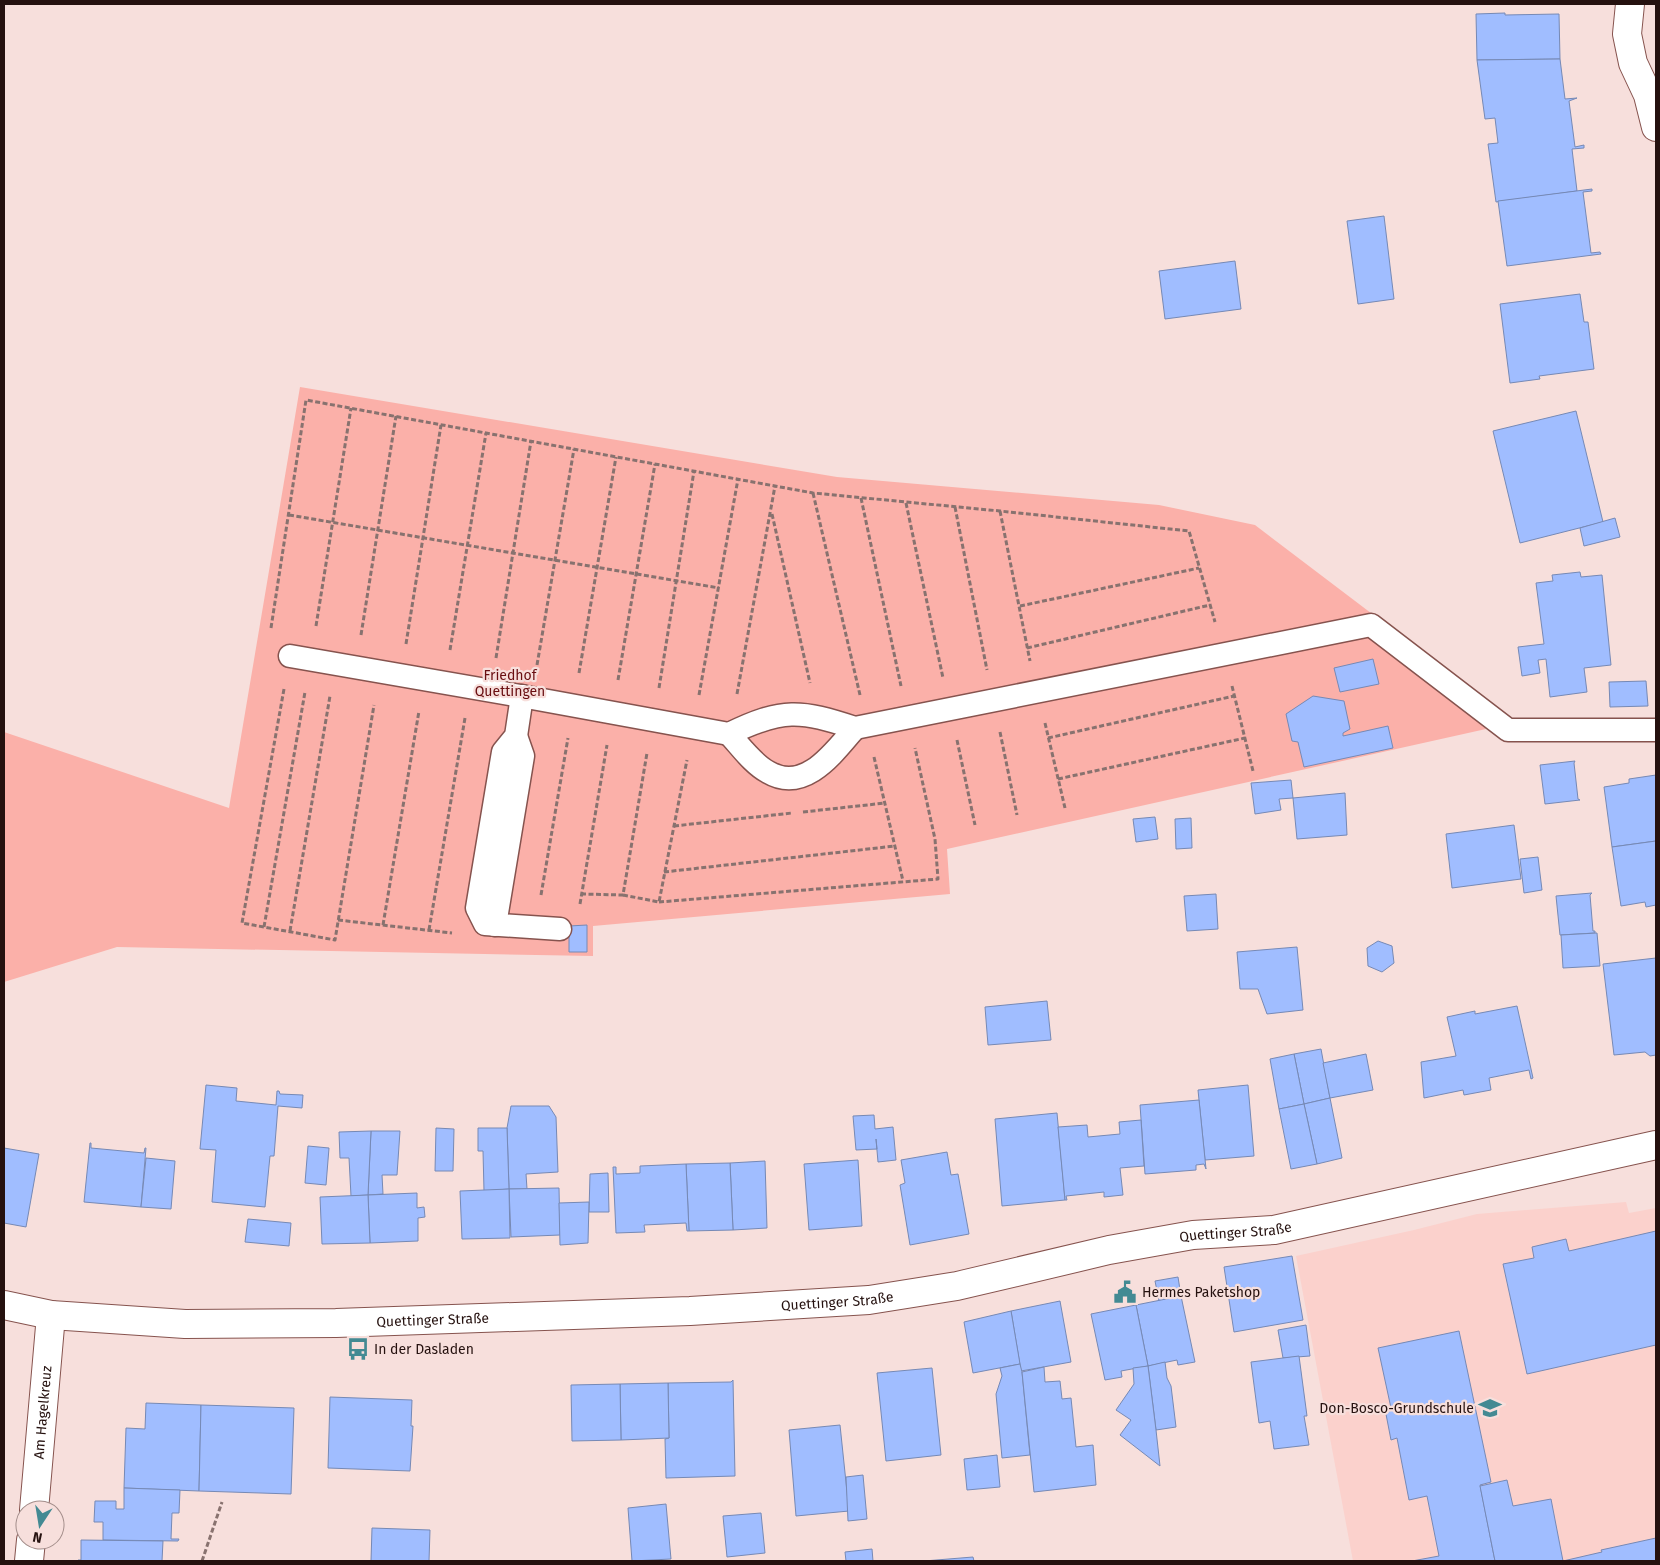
<svg xmlns="http://www.w3.org/2000/svg" width="1660" height="1565" font-family="'Fira Sans',sans-serif">
<rect width="100%" height="100%" fill="#f7dfdc"/>
<path fill="#fbd1cc" d="M1626 1202 1629 1213 1656 1208V1561H1353L1296 1256 1414 1230 1477 1214Z"/>
<path fill="#fbb0a9" d="M300 387 837 477 1159 505 1255 525 1392 629 1486 729 947 849 950 894 593 926V956L117 947 4 982V732L229 808Z"/>
<g fill="#a0bdff" stroke="#7689b5">
<path d="M1505 13V15L1559 14 1560 59 1477 60 1476 14Z"/>
<path d="M1560 59 1565 99 1577 98 1569 101 1575 147 1584 145V148L1572 149 1577 191 1496 202 1488 144 1498 143 1495 118 1485 119 1477 60Z"/>
<path d="M1592 189V191L1583 192 1591 253 1600 252 1601 254 1507 266 1498 201Z"/>
<path d="M1384 216 1394 299 1358 304 1347 221Z"/>
<path d="M1235 261 1241 309 1165 319 1159 271Z"/>
<path d="M1580 294 1584 322H1588L1594 369 1539 376 1540 379 1510 383 1500 304Z"/>
<path d="M1576 411 1603 522 1520 543 1493 431Z"/>
<path d="M1615 518 1620 537 1584 546 1580 528Z"/>
<path d="M1580 572 1581 577 1602 575 1611 665 1584 668 1587 692 1550 697 1546 659 1538 660 1540 673 1522 676 1518 647 1544 644 1536 583 1553 581 1552 575Z"/>
<path d="M1373 659 1379 684 1340 692 1334 668Z"/>
<path d="M1646 681 1648 706 1610 707 1609 682Z"/>
<path d="M1313 696 1344 701 1350 729 1343 733V736L1388 726 1393 748 1304 767 1298 742 1292 741 1286 714Z"/>
<path d="M1575 761 1574 763 1578 799 1580 800 1545 804 1540 765Z"/>
<path d="M1656 775V841L1612 847 1604 787 1629 783V779Z"/>
<path d="M1291 780 1293 798 1345 793 1347 835 1297 839 1293 798 1279 799 1281 810 1255 814 1251 783Z"/>
<path d="M1155 817 1158 839 1136 842 1133 819Z"/>
<path d="M1191 818 1192 848 1176 849 1175 819Z"/>
<path d="M1514 825 1521 879 1452 888 1446 834Z"/>
<path d="M1656 841V905L1646 907 1645 902 1621 906 1612 847Z"/>
<path d="M1538 857 1542 890 1524 893 1520 859Z"/>
<path d="M1592 893 1590 895 1593 931H1595V933L1560 935 1556 896Z"/>
<path d="M1216 894 1218 929 1187 931 1184 896Z"/>
<path d="M587 925V952H569V926Z"/>
<path d="M1597 933 1600 966 1563 968 1561 935Z"/>
<path d="M1378 941 1392 946 1394 963 1382 972 1368 966 1367 948Z"/>
<path d="M1297 947 1303 1010 1267 1014 1258 989H1240L1237 952Z"/>
<path d="M1656 958V1055L1650 1056 1645 1052 1614 1055 1603 964Z"/>
<path d="M1047 1001 1051 1040 988 1045 985 1007Z"/>
<path d="M1517 1006 1533 1078 1531 1079 1529 1070 1489 1078 1491 1090 1464 1095 1463 1090 1424 1098 1421 1062 1456 1056 1447 1017 1475 1011V1014Z"/>
<path d="M1321 1049 1330 1098 1304 1104 1294 1054Z"/>
<path d="M1294 1054 1304 1104 1279 1109 1270 1059Z"/>
<path d="M1366 1054 1373 1090 1330 1098 1323 1063Z"/>
<path d="M206 1085 237 1088 236 1101 276 1105 277 1091H279L280 1094 303 1095 302 1108 278 1106 274 1156H270L265 1207 212 1202 216 1150 200 1149Z"/>
<path d="M1248 1085 1254 1156 1205 1160 1198 1090Z"/>
<path d="M1330 1098 1342 1158 1317 1164 1304 1104Z"/>
<path d="M1199 1100 1206 1169 1204 1164 1196 1165V1170L1145 1174 1140 1105Z"/>
<path d="M1304 1104 1317 1164 1291 1169 1279 1109Z"/>
<path d="M511 1106H549L556 1117 558 1172 526 1174 527 1189H509L507 1128Z"/>
<path d="M1057 1113 1065 1200 1002 1206 995 1119Z"/>
<path d="M874 1115 875 1129 893 1127 896 1160 878 1162 876 1139 877 1149 856 1150 853 1116Z"/>
<path d="M1141 1120 1144 1166 1120 1168 1123 1195 1104 1197V1192L1066 1196 1067 1200H1065L1058 1127 1087 1125 1088 1137 1120 1134 1119 1122Z"/>
<path d="M436 1128 454 1129 453 1171H435Z"/>
<path d="M478 1128H507L509 1189 484 1191 483 1151H478Z"/>
<path d="M371 1131H400L397 1175H382L383 1194 368 1195Z"/>
<path d="M371 1131 368 1195 351 1196 349 1158H340L339 1132Z"/>
<path d="M90 1143H91V1148L144 1153 145 1148H146L141 1207 84 1202Z"/>
<path d="M308 1146 329 1148 326 1185 305 1183Z"/>
<path d="M4 1148 39 1154 26 1227 4 1223Z"/>
<path d="M947 1152 951 1175 958 1174 969 1234 910 1245 900 1185 905 1183 901 1160Z"/>
<path d="M146 1158 175 1161 171 1209 141 1207Z"/>
<path d="M858 1160 862 1226 809 1230 804 1164Z"/>
<path d="M765 1161 767 1228 733 1230 730 1163Z"/>
<path d="M730 1163 733 1230 689 1231 686 1164Z"/>
<path d="M686 1164 689 1231H687L686 1223 644 1225 645 1232 616 1233 613 1167H616V1174L640 1173V1166Z"/>
<path d="M608 1173 609 1212H589L590 1174Z"/>
<path d="M559 1188 560 1235 511 1237 509 1189Z"/>
<path d="M509 1189 510 1238 462 1239 460 1191Z"/>
<path d="M417 1193V1208L424 1207 425 1217 418 1218V1241L370 1243 368 1195Z"/>
<path d="M368 1195 370 1243 322 1244 320 1197Z"/>
<path d="M589 1202 588 1243 560 1245 559 1203Z"/>
<path d="M248 1219 291 1223 289 1246 245 1242Z"/>
<path d="M1656 1231V1345L1527 1374 1503 1264 1534 1258 1532 1247 1566 1239 1569 1251Z"/>
<path d="M1292 1256 1303 1320 1234 1332 1224 1267Z"/>
<path d="M1178 1277 1181 1296 1159 1301 1155 1281Z"/>
<path d="M1181 1296 1195 1362 1178 1365 1177 1360 1148 1366 1136 1305Z"/>
<path d="M1060 1301 1071 1362 1021 1371 1011 1311Z"/>
<path d="M1136 1305 1148 1366 1121 1371 1122 1377 1105 1380 1091 1314Z"/>
<path d="M1011 1311 1020 1364 973 1373 964 1322Z"/>
<path d="M1306 1325 1310 1356 1283 1358 1278 1330Z"/>
<path d="M1459 1331 1491 1482 1480 1485 1495 1561H1412L1439 1556 1427 1496 1409 1500 1397 1438 1391 1440 1385 1409 1391 1408 1378 1348Z"/>
<path d="M1299 1356 1307 1416H1304L1309 1445 1274 1449 1270 1421 1259 1423 1251 1362Z"/>
<path d="M1165 1362 1167 1378 1171 1386 1176 1427 1156 1430 1148 1366Z"/>
<path d="M1020 1364 1022 1372 1030 1455 1002 1458 996 1394 1002 1376 1000 1368Z"/>
<path d="M1148 1366 1156 1430 1160 1466 1120 1435 1131 1420 1116 1410 1134 1384 1133 1368Z"/>
<path d="M1044 1367 1045 1382 1060 1381 1062 1399 1071 1398 1076 1447 1093 1445 1096 1485 1034 1492 1022 1372Z"/>
<path d="M932 1368 941 1455 886 1461 877 1373Z"/>
<path d="M733 1380 735 1476 666 1478 665 1439 669 1438 668 1383 731 1382Z"/>
<path d="M668 1383 669 1438 621 1440 620 1384Z"/>
<path d="M620 1384 621 1440 572 1441 571 1385Z"/>
<path d="M330 1397 412 1400 411 1426H413L410 1471 328 1468Z"/>
<path d="M146 1403 201 1405 199 1491 124 1488 126 1428 145 1429Z"/>
<path d="M201 1405 294 1408 291 1494 199 1491Z"/>
<path d="M840 1425 849 1511 796 1516 789 1430Z"/>
<path d="M997 1455 1000 1487 967 1490 964 1459Z"/>
<path d="M863 1475 867 1519 848 1521 846 1477Z"/>
<path d="M1507 1480 1513 1506 1551 1499 1563 1561H1495L1480 1486Z"/>
<path d="M124 1488 180 1490 179 1513H172L171 1539H179L178 1541 103 1540V1522H94L95 1501H116V1509H124Z"/>
<path d="M666 1504 671 1559 632 1561 628 1508Z"/>
<path d="M761 1513 765 1553 727 1557 723 1516Z"/>
<path d="M372 1528 430 1530 429 1561H371Z"/>
<path d="M1656 1538V1561H1563L1602 1552 1601 1550Z"/>
<path d="M81 1540 163 1541 162 1561H78V1560H81Z"/>
<path d="M872 1549 873 1561H846L845 1552Z"/>
<path d="M973 1557 974 1561H924Z"/>
</g>
<g fill="none" stroke-linecap="round" stroke-linejoin="round">
<defs>
<g id="lane">
<path d="M290 656 532 698 729 734C782 708 801 710 855 728L1371 625 1508 730H1656"/>
<path d="M522 696 516 736 503 752 477 908 485 924 560 929"/>
<path d="M729 734C741 747 753 764 768 772 805 794 834 752 855 728"/>
<path d="M495 925 523 756 516 736"/>
</g>
<g id="street">
<path d="M1630 4 1627 34 1633 63 1648 95 1656 127"/>
<path id="s1" d="M34 1510 51 1315"/>
<path d="M29 1561 31 1540"/>
</g>
<g id="secondary">
<path id="s2" d="M4 1305 51 1315 185 1324 336 1323 690 1311 869 1300 957 1286 1109 1250 1193 1235 1274 1230 1656 1145"/>
</g>
</defs>
<use href="#lane" stroke="#86534e" stroke-width="25"/>
<use href="#street" stroke="#86534e" stroke-width="30"/>
<use href="#secondary" stroke="#86534e" stroke-width="30"/>
<g stroke="#88726f" stroke-width="3" stroke-dasharray="5 2.5" stroke-linecap="butt">
<path d="M813 493 860 695"/>
<path d="M861 498 901 686"/>
<path d="M906 503 943 678"/>
<path d="M955 507 987 670"/>
<path d="M1000 511 1030 661"/>
<path d="M772 514 810 683"/>
<path d="M289 515 719 588"/>
<path d="M1020 606 1199 568"/>
<path d="M316 626 351 408"/>
<path d="M271 628 306 400 813 493 1000 511 1189 531 1215 622"/>
<path d="M361 635 396 416"/>
<path d="M406 644 441 425"/>
<path d="M1027 648 1210 605"/>
<path d="M450 650 486 433"/>
<path d="M496 658 531 441"/>
<path d="M537 665 574 449"/>
<path d="M579 673 616 457"/>
<path d="M618 680 655 464"/>
<path d="M1232 686 1253 771"/>
<path d="M659 688 694 471"/>
<path d="M284 689 242 923 335 940 374 705"/>
<path d="M737 694 775 486"/>
<path d="M699 695 738 479"/>
<path d="M1045 723 1065 808"/>
<path d="M1000 732 1017 815"/>
<path d="M1048 738 1234 696"/>
<path d="M957 740 975 825"/>
<path d="M874 757 903 881"/>
<path d="M1058 779 1245 738"/>
<path d="M803 812 885 803"/>
<path d="M674 826 792 813"/>
<path d="M664 872 895 846"/>
<path d="M581 894 623 895 647 753"/>
<path d="M541 895 568 738"/>
<path d="M623 895 659 902 687 760"/>
<path d="M659 902 938 879 935 839 915 748"/>
<path d="M580 904 607 745"/>
<path d="M338 920 452 933"/>
<path d="M383 925 419 711"/>
<path d="M264 927 305 692"/>
<path d="M429 930 465 718"/>
<path d="M290 931 330 696"/>
<path d="M202 1561 222 1502"/>
</g>
<use href="#lane" stroke="#fff" stroke-width="22"/>
<use href="#street" stroke="#fff" stroke-width="28"/>
<use href="#secondary" stroke="#fff" stroke-width="28"/>
</g>
<defs>
<symbol id="civic-bare" viewBox="-9 -9 18 18"><path d="M-.6-6.5H3V-4.5H.6V-3L4-1V1h2V6H-6V1h2V-1L-.6-3ZM-1.2 2.5V6h2.4V2.5Z" fill="#438a93" stroke="#f7dfdc" stroke-width="2.5" paint-order="stroke"/></symbol>
<symbol id="bus-bare" viewBox="-9 -9 18 18"><path d="M-5-6H5V4H4V6H2V4H-2V6H-4V4H-5ZM-3.5-4V0h7V-4ZM-3.5 1.2v1.5H-2V1.2ZM2 1.2v1.5H3.5V1.2Z" fill="#438a93" stroke="#f7dfdc" stroke-width="2.5" paint-order="stroke"/></symbol>
<symbol id="school-bare" viewBox="-9 -9 18 18"><path d="M0-5L7-2L0 1L-7-2ZM-4 1L0 2.5L4 1V4Q0 6-4 4Z" fill="#438a93" stroke="#f7dfdc" stroke-width="2.5" paint-order="stroke"/></symbol>
</defs>
<g fill-rule="evenodd">
<use href="#civic-bare" x="1109" y="1276" width="32" height="32"/>
<use href="#bus-bare" x="342" y="1333" width="32" height="32"/>
<use href="#school-bare" x="1474" y="1392" width="32" height="32"/>
</g>
<g text-anchor="middle" dominant-baseline="central" stroke-width="4.5" stroke-linejoin="round" paint-order="stroke">
<g font-size="14" fill="#690e11" stroke="#f7dfdc">
<text x="510" y="675">Friedhof<tspan x="510" dy="16">Quettingen</tspan></text>
</g>
<g font-size="14" fill="#25110f" stroke="#f7dfdc">
<text stroke="none"><textPath href="#s2" startOffset="1240">Quettinger Straße</textPath></text>
<text stroke="none"><textPath href="#s2" startOffset="835">Quettinger Straße</textPath></text>
<text stroke="none"><textPath href="#s2" startOffset="430">Quettinger Straße</textPath></text>
<text stroke="none"><textPath href="#s1" startOffset="98">Am Hagelkreuz</textPath></text>
</g>
<g font-size="14" fill="#25110f" stroke="#f7dfdc" text-anchor="start">
<text x="1142" y="1292">Hermes Paketshop</text>
<text x="374" y="1349">In der Dasladen</text>
<text x="1474" y="1408" text-anchor="end">Don-Bosco-Grundschule</text>
</g>
</g>
<rect width="1660" height="1565" fill="none" stroke="#25110f" stroke-width="10"/>
<g transform="translate(40 1525) rotate(192)"><circle r="24" fill="#f7dfdc" stroke="#a38d8a"/>
<path d="M0-4L9 19L0 12L-9 19Z" fill="#438a93"/>
<text y="-8" font-size="14" font-weight="bold" text-anchor="middle" fill="#25110f">N</text>
</g>
</svg>
